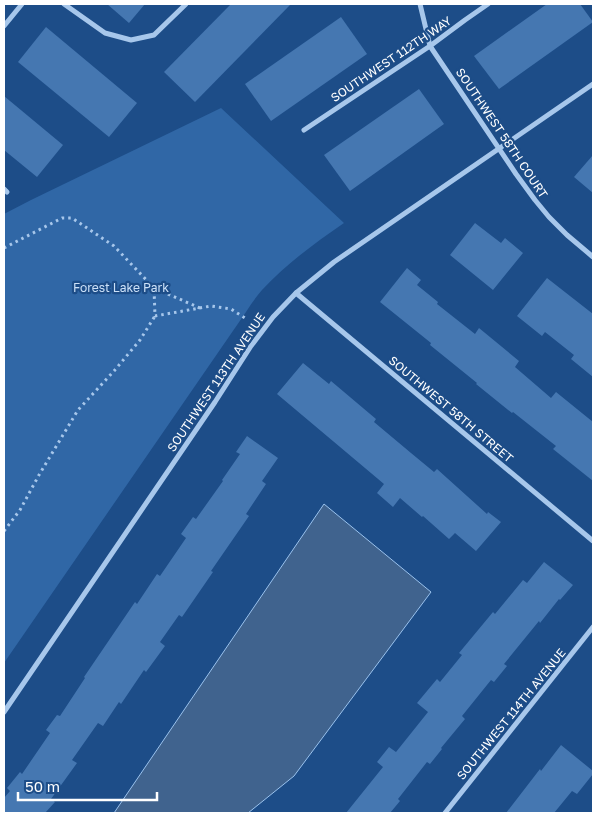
<svg xmlns="http://www.w3.org/2000/svg" width="597" height="817" font-family="'Golos Text',sans-serif">
<rect width="100%" height="100%" fill="#1d4d88"/>
<path fill="#3067a6" d="M221 108 344 223C315 243 286 264 262 290 256 297 251 304 246 312L4 663V214L31 200Z"/>
<path fill="#40638e" stroke="#9ac2ed" d="M324 504 431 592 294 776 248 813H114Z"/>
<g fill="#4577b1">
<path d="M107 4H145L129 23Z"/>
<path d="M231 4H291L195 102 164 72Z"/>
<path d="M547 4H580L593 22 499 89 474 56Z"/>
<path d="M341 17 367 54 271 121 245 84Z"/>
<path d="M46 27 137 103 109 137 18 62Z"/>
<path d="M419 89 444 124 350 191 324 155Z"/>
<path d="M4 96 63 145 37 177 4 150Z"/>
<path d="M593 155V193L574 177Z"/>
<path d="M475 223 501 243 505 238 523 253 493 290 450 255Z"/>
<path d="M407 268 421 280 417 285 438 302 437 304 475 334 479 328 519 361 515 367 551 398 556 392 593 422V481L553 449 556 446 513 412 512 413 476 384 477 383 430 345 431 343 380 302Z"/>
<path d="M547 278 593 314V377L571 359 574 355 545 332 542 336 517 316Z"/>
<path d="M303 363 329 384 331 381 376 419 374 422 411 453 434 472 437 469 487 514 488 512 501 522 476 551 455 533 449 539 423 516 422 517 400 498 393 507 377 493 384 484 277 394Z"/>
<path d="M247 436 278 458 262 481 266 484 246 514 249 516 211 571 213 572 182 617 179 615 160 642 165 646 146 672 144 670 121 704 119 702 103 726 98 723 72 760 77 763 51 799 55 802 45 813H4V798L10 791 7 788 20 772 22 774 50 733 46 730 57 715 60 716 85 678 84 677 135 602 137 604 157 574 160 576 186 538 181 534 193 517 196 519 223 481 222 480 240 454 236 452Z"/>
<path d="M544 562 573 585 560 600 559 599 540 623 539 621 504 664 507 666 494 682 491 680 462 716 465 719 441 748 442 749 430 764 427 762 398 799 400 801 390 813H346L383 767 377 762 389 747 396 752 428 712 417 703 437 679 440 682 462 655 459 653 493 612 495 614 523 580 527 583Z"/>
<path d="M561 745 593 771V774L577 794 572 791 554 813H506L540 769 541 771Z"/>
</g>
<g fill="none" stroke-linecap="round" stroke-linejoin="round">
<g stroke="#a7c7eb" stroke-width="3" stroke-dasharray="2.5 4" stroke-linecap="butt">
<path d="M4 248 62 218H72L114 246 154 288"/>
<path d="M200 308 154 288 155 316 211 306 231 309 245 318"/>
<path d="M4 531 20 510 39 475 78 410 114 371 140 340 155 316"/>
</g>
<g stroke="#a7c7eb" stroke-width="5">
<path d="M64 4 105 33 131 40 154 35 186 4"/>
<path d="M420 4 430 46 516 174 535 200 549 217 567 235 593 257"/>
<path d="M4 26 22 4"/>
<path d="M304 130 430 46 465 20 488 4"/>
<path d="M4 189 7 192"/>
<path d="M296 293 593 541"/>
<path d="M4 712 215 402 251 346 273 317 296 293 334 262 593 84"/>
<path d="M445 813 593 627"/>
</g>
</g>
<g text-anchor="middle" dominant-baseline="central" stroke-width="4.5" stroke-linejoin="round" paint-order="stroke">
<g font-size="12" fill="#fff" stroke="#1d4d88">
<text transform="translate(391 59) rotate(-34)">SOUTHWEST 112TH WAY</text>
<text transform="translate(502 133) rotate(56)">SOUTHWEST 58TH COURT</text>
<text transform="translate(216 382) rotate(-56)">SOUTHWEST 113TH AVENUE</text>
<text transform="translate(451 409) rotate(40)">SOUTHWEST 58TH STREET</text>
<text transform="translate(511 714) rotate(-51)">SOUTHWEST 114TH AVENUE</text>
</g>
<g font-size="12" fill="#cce1f8" stroke="#1d4d88">
<text x="121" y="287">Forest Lake Park</text>
</g>
</g>
<rect width="597" height="817" fill="none" stroke="#ffffff" stroke-width="10"/>
<path d="M18 792v8h139v-8" fill="none" stroke="#ffffff" stroke-width="2.5"/>
<text x="25" y="792" font-size="15" fill="#ffffff" stroke="#1d4d88" stroke-width="4" paint-order="stroke">50 m</text>
</svg>
